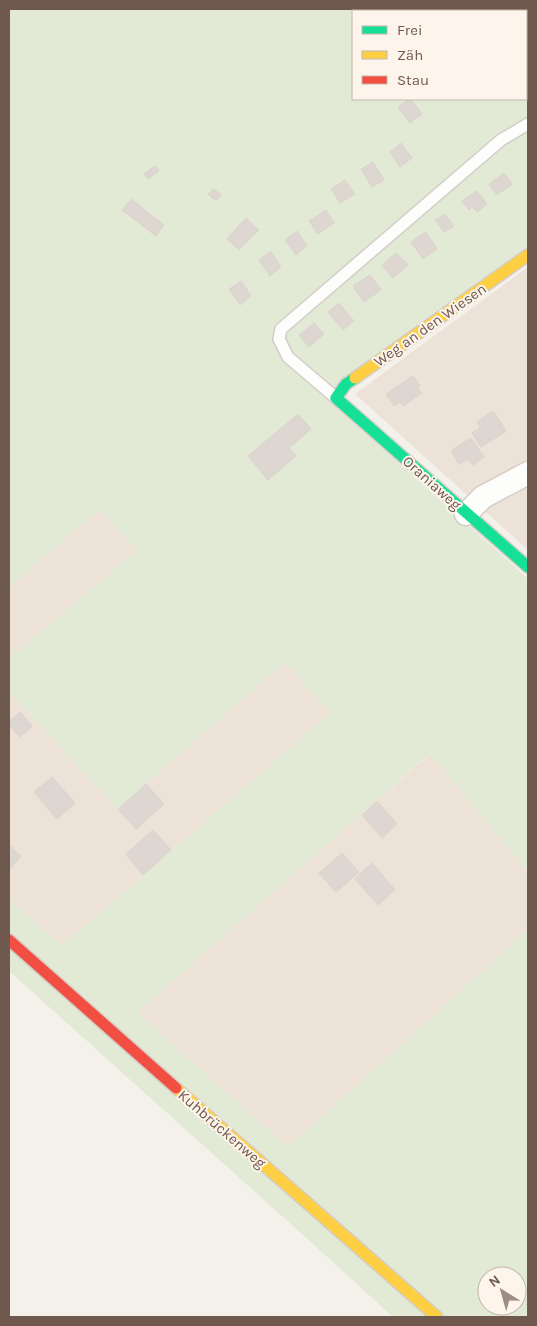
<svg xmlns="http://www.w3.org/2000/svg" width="537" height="1326" font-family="Karla,sans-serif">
<rect width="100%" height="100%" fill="#f4f0ea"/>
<g fill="#ede2d8">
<path d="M528 267V550L355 394Z"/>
<path d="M100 509 137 550 9 659V587Z"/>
<path d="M285 662 330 713 62 947 9 899V691L117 809Z"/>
<path d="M431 753 528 872V930L288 1147 136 1013Z"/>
</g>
<path fill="#e2ead6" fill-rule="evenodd" d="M9 9H528V247L324 396 528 579V872L430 753 137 1013 288 1147 528 930V1317H393L323 1253 9 971V899L62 946 330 713 285 662 117 809 9 691V659L137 550 100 509 9 587ZM353 11H526V99H353ZM487 1276H517V1306H487Z"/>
<g fill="#ded6d0" stroke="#dcd3cd">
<path d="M409 99H411L422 114 410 123 398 107Z"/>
<path d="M401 143 412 158 400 167 390 152Z"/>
<path d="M373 162 384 180 372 187 361 169Z"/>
<path d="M155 166 159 171 148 179 144 174Z"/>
<path d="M504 173 512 184 497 195 489 184Z"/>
<path d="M345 180 355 194 340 203 331 189Z"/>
<path d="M214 189 221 195 216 201 208 194Z"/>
<path d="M477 191 487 204 477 212 472 207 469 210 462 201Z"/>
<path d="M131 199 164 225 156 236 122 210Z"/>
<path d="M326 210 334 223 318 234 309 221Z"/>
<path d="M445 214 454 226 444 232 435 220Z"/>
<path d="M246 218 259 230 239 250 227 239Z"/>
<path d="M297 231 307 246 296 255 285 240Z"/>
<path d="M426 232 437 249 423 259 411 242Z"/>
<path d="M271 251 281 267 270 276 259 260Z"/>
<path d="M396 253 408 265 393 278 382 265Z"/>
<path d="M370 275 381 290 364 302 353 286Z"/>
<path d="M241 281 251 296 240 305 229 289Z"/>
<path d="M339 303 354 321 343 330 328 312Z"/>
<path d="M314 323 324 334 309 347 299 335Z"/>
<path d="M413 376 420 386 417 387 422 393 403 406 400 402 394 406 386 394Z"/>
<path d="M493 411 506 431 481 447 472 433 480 428 477 422Z"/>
<path d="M298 414 311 429 289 448 296 456 268 480 248 456Z"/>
<path d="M471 438 484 457 473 465 468 459 459 464 451 451Z"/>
<path d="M20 712 32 726 20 737 9 725V721Z"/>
<path d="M52 777 75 803 57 819 34 792Z"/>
<path d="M146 784 164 804 136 829 118 809Z"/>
<path d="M377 801 397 824 382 838 362 815Z"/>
<path d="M153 830 171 850 143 875 126 854Z"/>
<path d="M9 845 21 856 9 870Z"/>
<path d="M342 853 359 872 336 892 319 873Z"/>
<path d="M372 863 395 890 378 905 355 879Z"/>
</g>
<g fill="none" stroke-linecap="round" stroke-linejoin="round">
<defs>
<path id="lane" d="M336 398 288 357 279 339 281 329 501 140 528 124"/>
<path id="street" d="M466 514 483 497 528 473"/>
<path id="fast" d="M355 378 346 384 336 398 528 567"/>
<g id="slow">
<path d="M355 378 528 255"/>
<path d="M176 1088 437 1317"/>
</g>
<path id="jam" d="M9 940 176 1088"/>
</defs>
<use href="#lane" stroke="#d3cdc8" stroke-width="14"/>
<use href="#street" stroke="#d3cdc8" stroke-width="25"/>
<use href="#fast" stroke="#d4cdc6" stroke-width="14"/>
<use href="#slow" stroke="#d4cdc6" stroke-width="14"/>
<use href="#jam" stroke="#d4cdc6" stroke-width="14"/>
<use href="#lane" stroke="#fdfdfc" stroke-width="11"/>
<use href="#street" stroke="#fdfdfc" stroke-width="22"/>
<use href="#fast" stroke="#16e098" stroke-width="11"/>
<use href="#slow" stroke="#ffcf43" stroke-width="11"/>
<use href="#jam" stroke="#f24e42" stroke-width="11"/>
</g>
<g text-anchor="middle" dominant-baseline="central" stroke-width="4" stroke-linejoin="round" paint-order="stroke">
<g font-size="15" fill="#6f584d" stroke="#fdf5eb">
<text transform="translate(430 325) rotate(-35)">Weg an den Wiesen</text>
<text transform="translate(432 483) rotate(42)">Oraniaweg</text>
<text transform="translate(222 1129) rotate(41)">Kuhbrückenweg</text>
</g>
</g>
<rect width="537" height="1326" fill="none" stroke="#6f584d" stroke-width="20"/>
<rect x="352" y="10" width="175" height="90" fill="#fdf5eb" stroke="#c4b6ac"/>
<rect x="362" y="26" width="25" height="8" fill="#16e098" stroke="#c4b6ac"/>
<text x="397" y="35" font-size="15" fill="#6f584d">Frei</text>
<rect x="362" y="51" width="25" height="8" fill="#ffcf43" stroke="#c4b6ac"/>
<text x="397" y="60" font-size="15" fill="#6f584d">Zäh</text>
<rect x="362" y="76" width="25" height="8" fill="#f24e42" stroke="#c4b6ac"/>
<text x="397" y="85" font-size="15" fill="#6f584d">Stau</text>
<g transform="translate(502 1291) rotate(323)"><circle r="24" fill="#fdf5eb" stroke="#c4b6ac"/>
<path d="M0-4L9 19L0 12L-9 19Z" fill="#9e8d84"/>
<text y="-8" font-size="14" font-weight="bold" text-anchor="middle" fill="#6f584d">N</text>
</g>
</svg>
